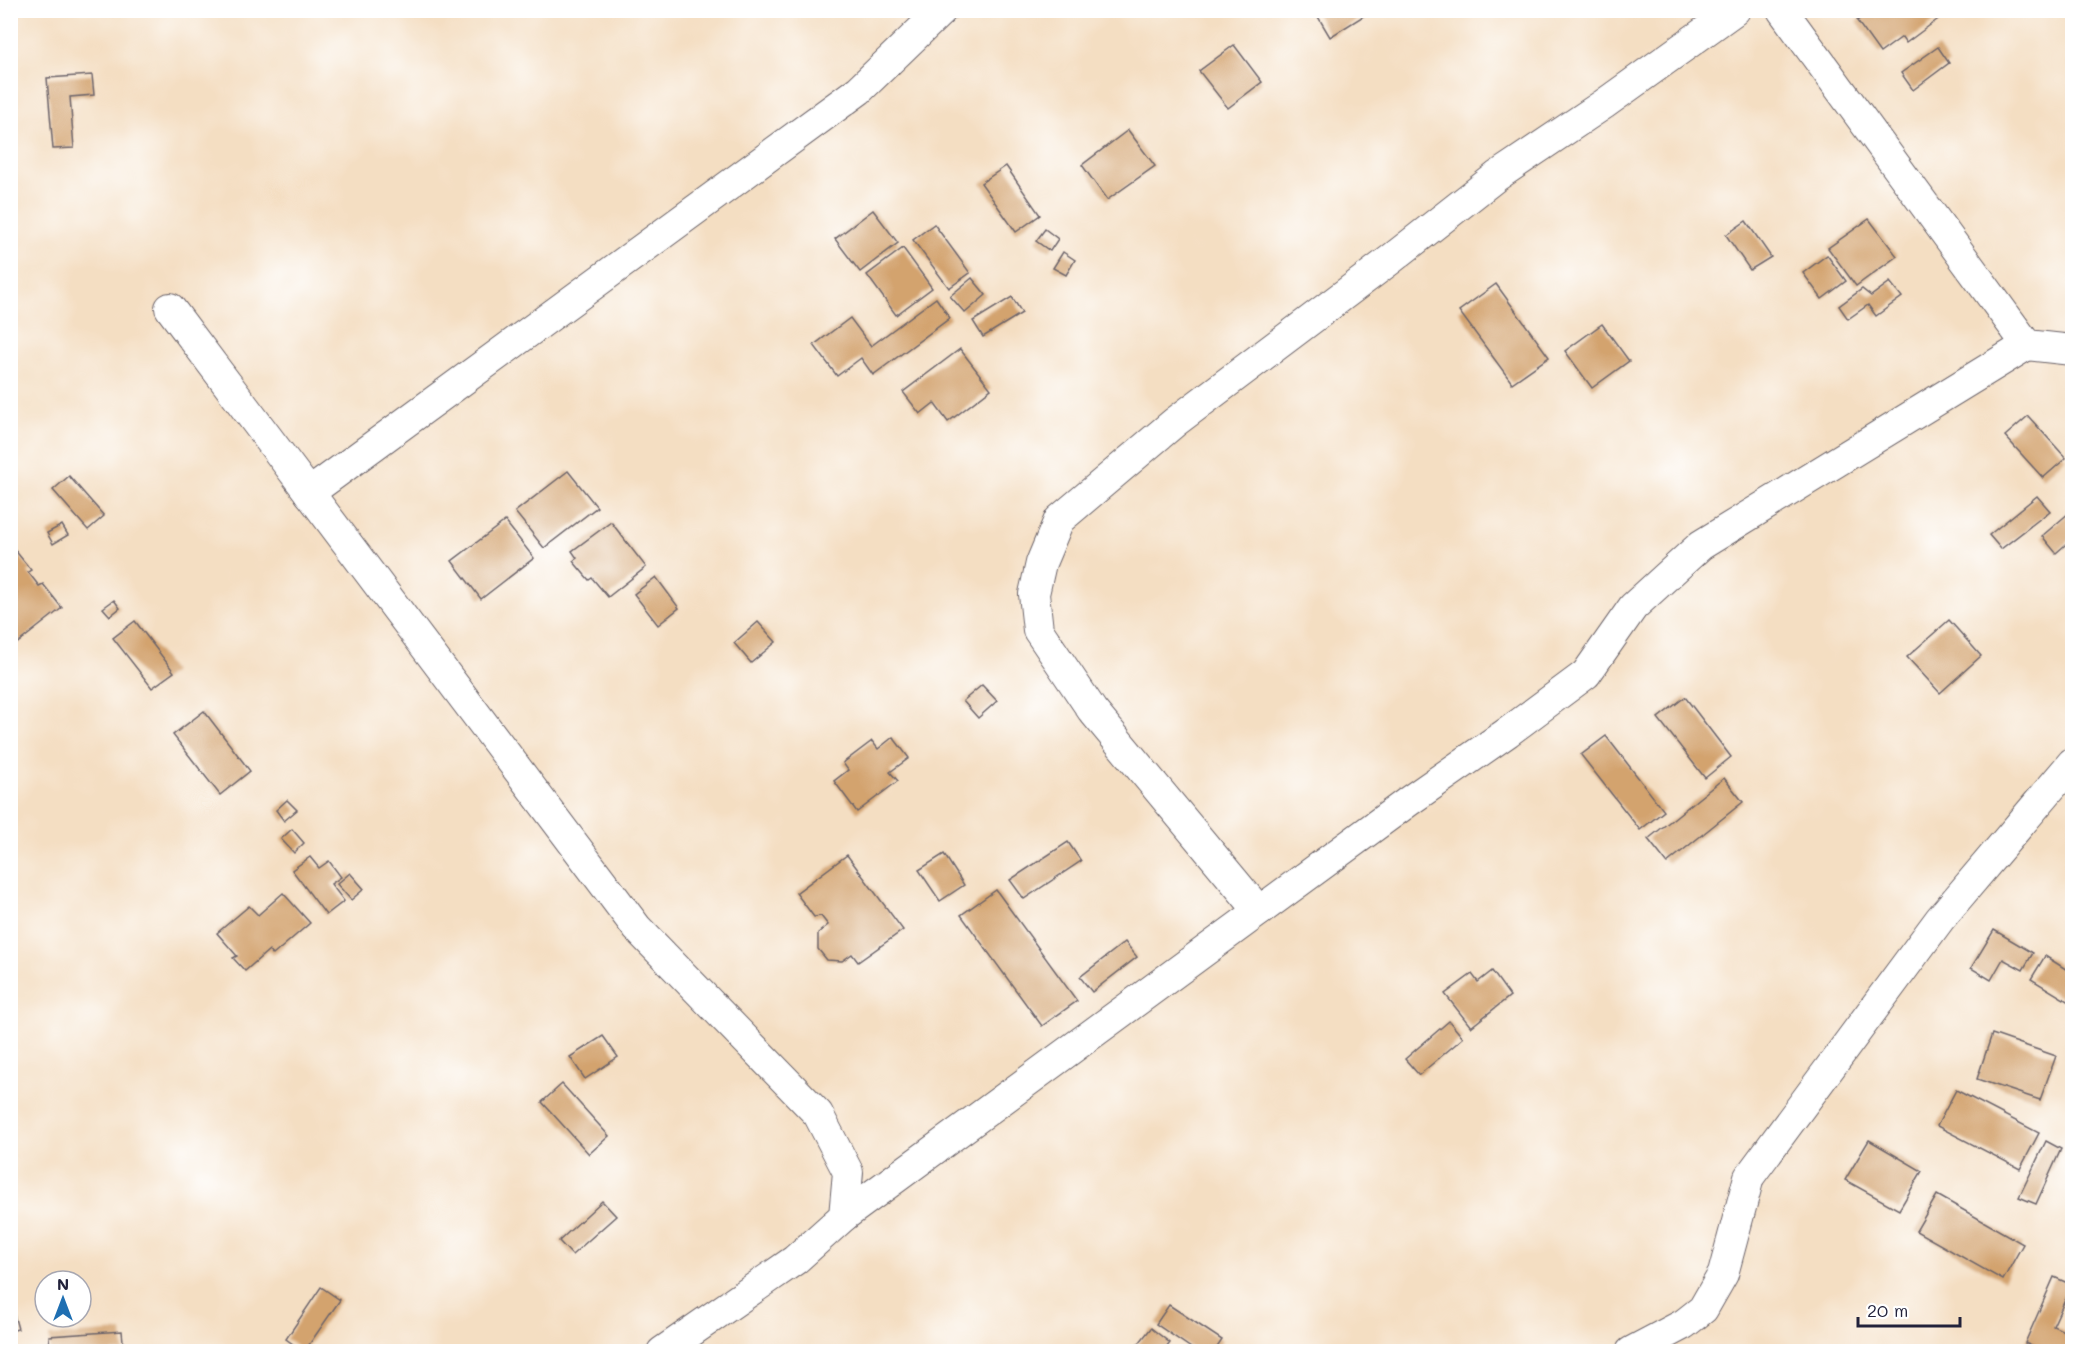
<svg xmlns="http://www.w3.org/2000/svg" width="2083" height="1362" font-family="Mali,sans-serif">
<rect width="100%" height="100%" fill="#fff"/>
<filter id="ink" filterUnits="userSpaceOnUse"><feTurbulence type="fractalNoise" baseFrequency=".0167" numOctaves="2"/><feDisplacementMap in="SourceGraphic" scale="12" xChannelSelector="R" yChannelSelector="G"/><feConvolveMatrix kernelMatrix="1 2 1 2 8 2 1 2 1" color-interpolation-filters="sRGB"/></filter>
<filter id="wash" filterUnits="userSpaceOnUse"><feTurbulence type="fractalNoise" baseFrequency=".008" numOctaves="4" result="noise"/><feDisplacementMap in="SourceGraphic" scale="24" xChannelSelector="R" yChannelSelector="G"/><feGaussianBlur stdDeviation="1.35" result="paint"/><feColorMatrix in="noise" values="0 0 0 0 0 0 0 0 0 0 0 0 0 0 0 0 0 1.4 0 .05"/><feComposite in="paint" operator="in"/></filter>
<g filter="url(#wash)">
<rect width="100%" height="100%" fill="#f4dec2"/>
<g id="blocks">
<g fill="#d3a36e">
<path d="M1314 10H1373L1330 37Z"/>
<path d="M1871 10H1935L1941 17 1906 43 1902 37 1880 53 1857 21Z"/>
<path d="M1234 45 1262 82 1228 108 1199 71Z"/>
<path d="M1938 47 1949 63 1913 90 1901 73Z"/>
<path d="M92 75 94 95 70 97 74 148 53 149 47 78Z"/>
<path d="M1128 130 1155 166 1107 200 1082 165Z"/>
<path d="M1006 166 1040 215 1016 232 981 183Z"/>
<path d="M873 210 898 243 860 272 835 239Z"/>
<path d="M1869 219 1897 256 1856 286 1828 248Z"/>
<path d="M1746 221 1771 257 1750 270 1726 235Z"/>
<path d="M934 224 970 273 949 288 913 240Z"/>
<path d="M1045 229 1058 239 1050 251 1036 241Z"/>
<path d="M903 248 932 288 896 315 867 275Z"/>
<path d="M1063 252 1075 260 1066 275 1053 268Z"/>
<path d="M1827 255 1846 281 1822 299 1803 273Z"/>
<path d="M972 278 986 295 965 313 950 296Z"/>
<path d="M1890 282 1902 297 1876 316 1868 305 1848 319 1839 306 1862 289 1871 296Z"/>
<path d="M1496 284 1549 357 1512 383 1459 311Z"/>
<path d="M1012 297 1022 313 983 337 973 321Z"/>
<path d="M936 298 950 318 873 375 861 358 837 376 814 345 850 318 871 346Z"/>
<path d="M1602 324 1629 361 1592 388 1565 351Z"/>
<path d="M960 349 991 389 948 422 934 403 920 414 903 392Z"/>
<path d="M2028 416 2066 458 2043 478 2005 436Z"/>
<path d="M568 471 597 507 544 548 515 512Z"/>
<path d="M69 476 104 516 88 530 53 490Z"/>
<path d="M2037 496 2050 511 2001 549 1989 535Z"/>
<path d="M2070 512 2072 515V539L2056 553 2042 536Z"/>
<path d="M505 521 534 558 481 599 452 561Z"/>
<path d="M611 522 646 567 608 597 592 578 589 580 573 561 577 558 572 551Z"/>
<path d="M62 525 68 535 53 544 47 533Z"/>
<path d="M10 544 31 570 28 572 39 586 43 584 62 608 10 649Z"/>
<path d="M656 577 679 608 658 625 634 594Z"/>
<path d="M114 600 120 608 110 616 103 608Z"/>
<path d="M1949 620 1981 656 1940 693 1907 657Z"/>
<path d="M135 621 174 672 152 688 113 638Z"/>
<path d="M758 622 776 642 751 663 734 643Z"/>
<path d="M982 685 997 701 978 718 963 701Z"/>
<path d="M1685 697 1731 757 1705 778 1658 718Z"/>
<path d="M204 711 250 771 220 795 173 735Z"/>
<path d="M1606 736 1664 811 1640 830 1581 755Z"/>
<path d="M893 737 909 758 890 772 898 781 857 812 834 781 848 770 843 763 872 741 878 749Z"/>
<path d="M1724 778 1743 802 1667 863 1648 839Z"/>
<path d="M287 800 297 810 284 821 276 810Z"/>
<path d="M292 829 304 843 294 853 281 839Z"/>
<path d="M1068 842 1081 861 1024 899 1010 880Z"/>
<path d="M944 854 964 885 940 901 919 870Z"/>
<path d="M847 855 903 930 858 962 852 954 842 961 827 960 818 949V933L828 925 821 916 814 917 796 893Z"/>
<path d="M310 857 319 868 329 861 341 877 331 884 344 901 326 915 292 870Z"/>
<path d="M350 873 364 889 351 900 337 884Z"/>
<path d="M996 890 1077 1001 1042 1026 961 915Z"/>
<path d="M283 893 310 923 273 955 269 950 245 971 233 958 237 956 217 933 249 906 258 915Z"/>
<path d="M1994 930 2033 953 2023 970 2003 959 1991 980 1971 968Z"/>
<path d="M1125 942 1137 957 1092 992 1080 977Z"/>
<path d="M2045 956 2072 973V1004L2031 979Z"/>
<path d="M1492 971 1510 996 1471 1027 1445 994 1472 974 1478 982Z"/>
<path d="M1449 1021 1463 1038 1419 1075 1405 1059Z"/>
<path d="M1992 1034 2056 1056 2040 1100 1977 1079Z"/>
<path d="M603 1036 618 1057 585 1079 570 1057Z"/>
<path d="M562 1084 609 1136 589 1154 542 1102Z"/>
<path d="M1956 1090 2039 1133 2020 1169 1937 1126Z"/>
<path d="M1869 1140 1922 1171 1899 1210 1845 1180Z"/>
<path d="M2046 1141 2061 1149 2036 1204 2019 1197Z"/>
<path d="M1937 1195 2023 1244 2003 1280 1916 1231Z"/>
<path d="M602 1201 616 1216 572 1255 559 1241Z"/>
<path d="M2054 1277 2072 1285 2053 1326 2072 1335V1352H2045L2025 1343Z"/>
<path d="M321 1287 340 1300 304 1352 286 1339Z"/>
<path d="M1169 1305 1222 1340 1214 1352H1197L1156 1324Z"/>
<path d="M13 1311 18 1329 10 1331V1312Z"/>
<path d="M1151 1328 1170 1343 1163 1352H1132Z"/>
<path d="M122 1331 124 1352H50L49 1336Z"/>
</g>
</g>
</g>
<g filter="url(#ink)">
<use href="#blocks" fill-opacity="0" stroke="#6c646a" stroke-width="1.5"/>
<g fill="none" stroke-linecap="round" stroke-linejoin="round">
<defs>
<g id="street">
<path d="M1782 10 2027 345 2072 350"/>
<path d="M170 308 637 928 818 1114 848 1172 844 1216 795 1260 662 1352"/>
<path d="M309 493 859 90 942 10"/>
<path d="M1259 911 1092 710 1038 630 1034 594 1041 563 1059 520 1175 422 1390 260 1497 176 1604 104 1735 10"/>
<path d="M844 1216 1409 801 1508 732 1586 674 1633 607 1701 545 2027 345"/>
<path d="M1631 1352 1684 1324 1703 1309 1723 1274 1749 1177 1940 919 2072 763"/>
</g>
</defs>
<use href="#street" stroke="#6c646a" stroke-width="32"/>
<use href="#street" stroke="#fff" stroke-width="30"/>
</g>
</g>
<rect width="2083" height="1362" fill="none" stroke="#fff" stroke-width="36"/>
<g transform="translate(63 1299)"><circle r="28" fill="#ffffff" stroke="#a7a7b1" stroke-width="1.5"/>
<path d="M0-4.5L10 22L0 15L-10 22Z" fill="#1f6fb2"/>
<text y="-9" font-size="16" font-weight="bold" text-anchor="middle" fill="#22223b">N</text>
</g>
<path d="M1858 1317v9h102v-9" fill="none" stroke="#22223b" stroke-width="3"/>
<text x="1867" y="1317" font-size="18" fill="#22223b" stroke="#ffffff" stroke-width="4.5" paint-order="stroke">20 m</text>
</svg>
